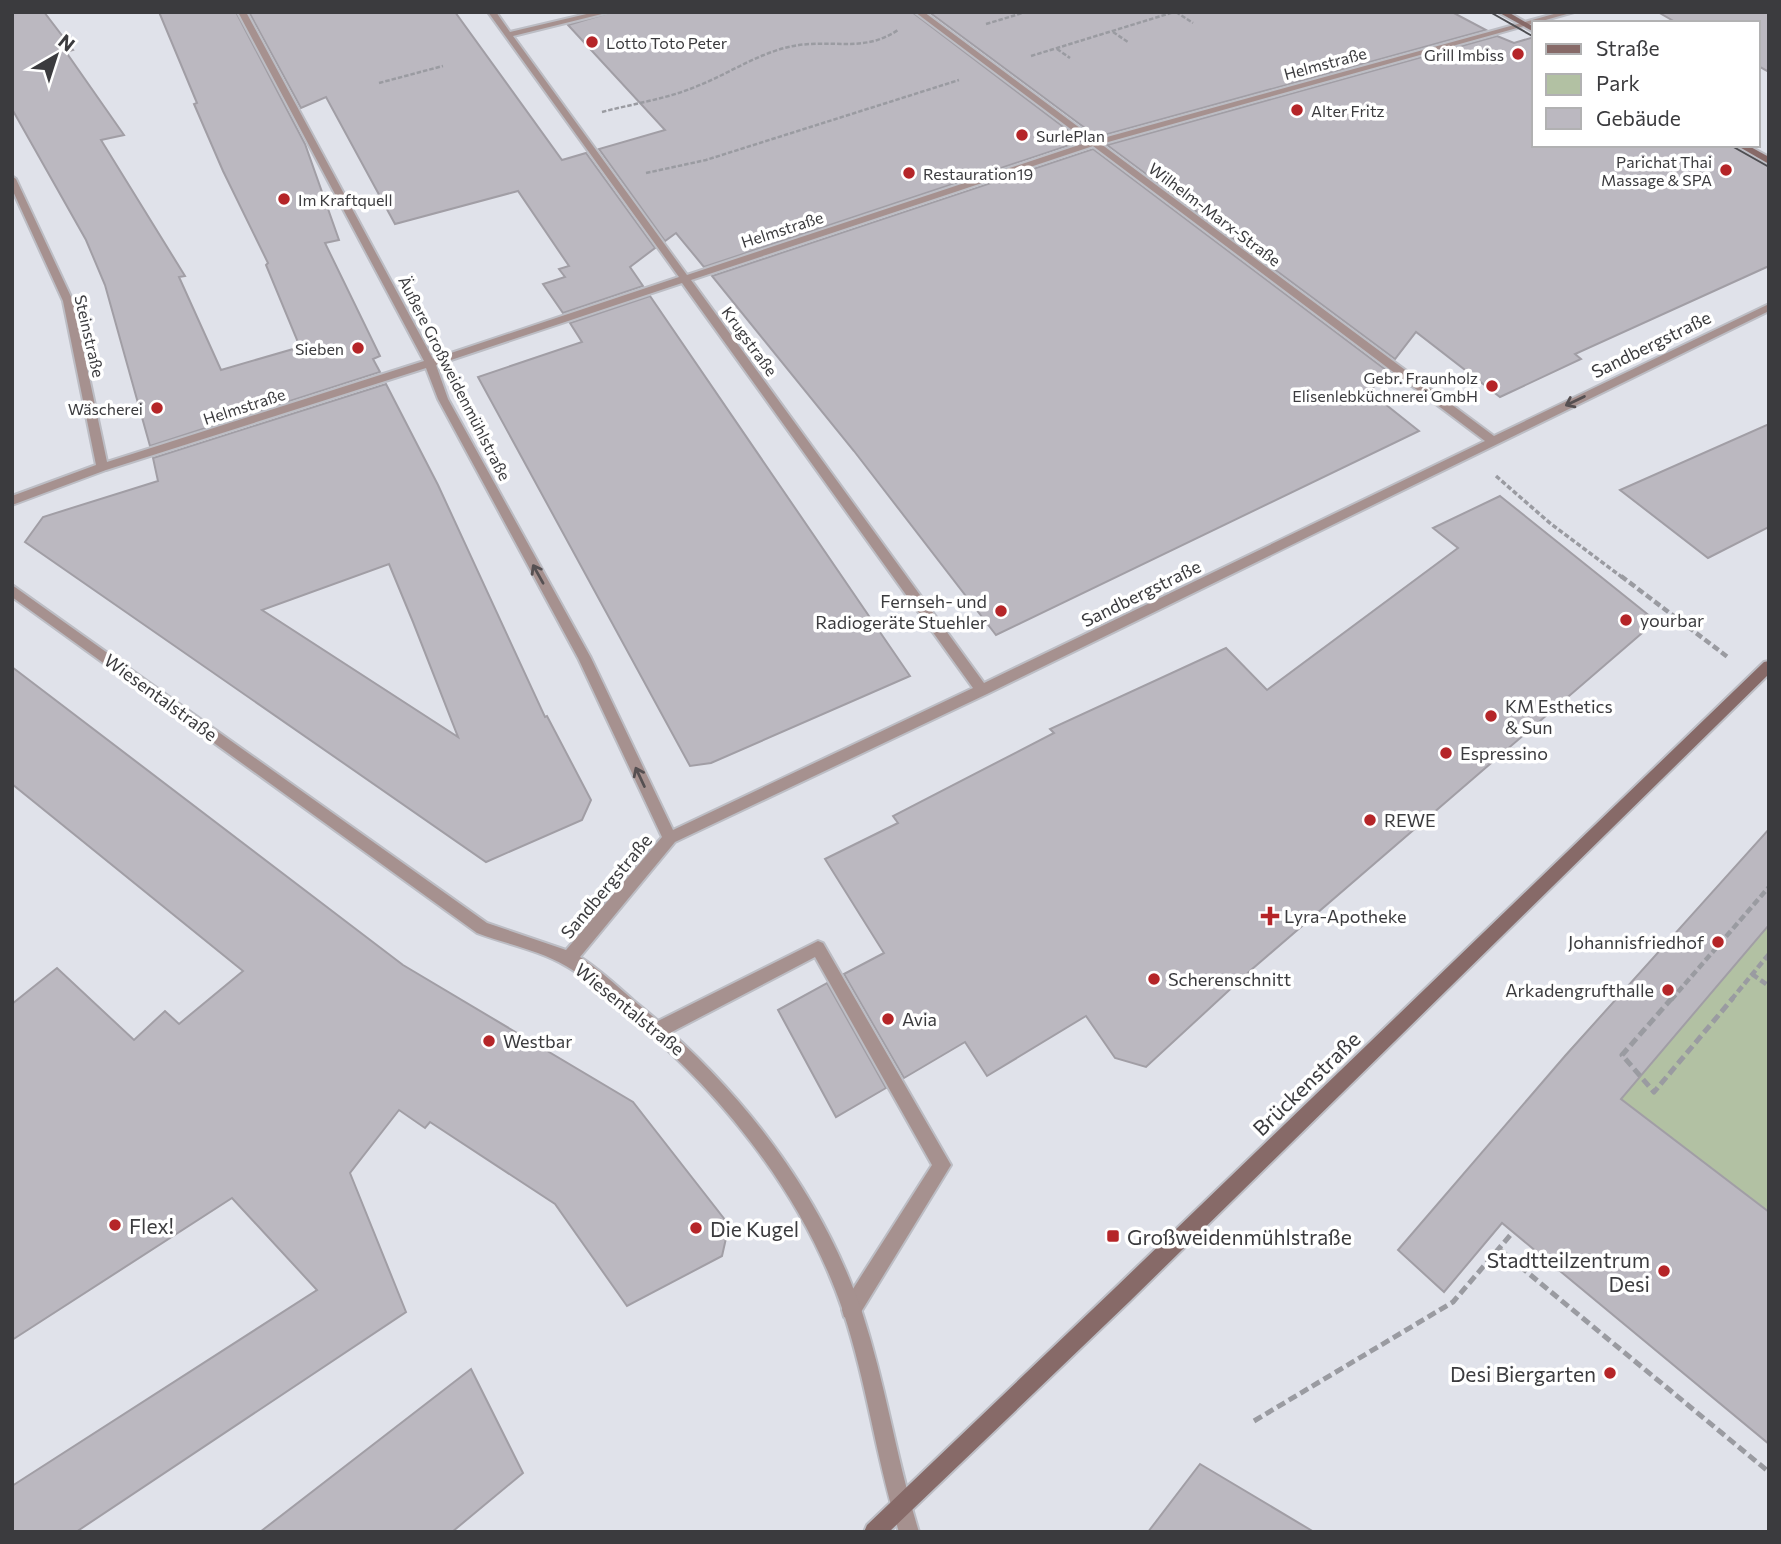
<svg xmlns="http://www.w3.org/2000/svg" width="1781" height="1544" font-family="Commissioner,sans-serif">
<rect width="100%" height="100%" fill="#e0e2ea"/>
<path fill="#b2c1a3" d="M1769 829V1212L1564 1056Z"/>
<g fill="#bbb8c0" stroke="#a19ea5" stroke-width="2" fill-rule="evenodd">
<path d="M12 12H44L73 50 66 52 124 135 101 140 185 276 179 277 221 370 300 347 266 265 268 263 223 171 194 104 197 103 159 12H236L305 144 339 240 325 243 380 356 373 359 380 372 150 446 105 285 86 240 12 109Z"/>
<path d="M249 12H455L562 160 586 153 655 248 630 267 643 286 563 313 543 284 565 277 559 269 569 266 518 191 395 224 326 97 301 108Z"/>
<path d="M612 12H912L1082 141 704 267 676 233 665 241 599 149 665 130 568 25Z"/>
<path d="M929 12H1452L1486 30 1097 137Z"/>
<path d="M1658 12H1769V72L1758 66V23H1677Z"/>
<path d="M1497 36 1514 43 1534 37V145H1733L1769 166V266L1575 354 1581 359 1500 397 1416 332 1395 359 1107 145Z"/>
<path d="M1093 149 1386 370 1370 392 1419 431 996 635 854 451 712 276Z"/>
<path d="M650 296 910 676 711 763 690 766 478 377 582 342 570 323Z"/>
<path d="M386 384 438 485 545 717 547 716 591 800 582 820 486 862 25 542 43 517 158 481 153 458ZM389 564 413 622 458 737 262 610Z"/>
<path d="M1769 424V527L1708 558 1620 490Z"/>
<path d="M1500 496 1656 621 1251 970 1146 1067 1115 1058 1086 1016 987 1076 965 1042 904 1078 844 974 884 953 825 859 898 823 893 816 1054 733 1050 729 1226 648 1267 690 1458 548 1433 528Z"/>
<path d="M12 667 403 965 633 1102 729 1225 722 1256 627 1306 555 1204 430 1122 425 1128 399 1110 350 1173 406 1312 76 1532H12V1486L317 1290 232 1198 12 1340V1004L57 968 134 1040 165 1011 179 1024 243 971 12 784Z"/>
<path d="M1769 829V925L1621 1099 1769 1212V1444L1502 1223 1444 1292 1398 1250 1565 1056Z"/>
<path d="M827 983 886 1088 836 1117 778 1010Z"/>
<path d="M471 1369 523 1473 452 1532H260Z"/>
<path d="M1200 1464 1314 1532H1148Z"/>
</g>
<g fill="none" stroke-linecap="round" stroke-linejoin="round">
<defs>
<path id="lane" d="M818 941 823 943 951 1165 858 1317 851 1319 844 1317 842 1310 844 1303 932 1165 815 957 666 1035 660 1037 654 1035 652 1029 654 1023Z"/>
<path id="street" d="M238 12H246L433 359 679 277 488 12H496L510 32 595 12H610L513 36 687 275 1088 142 915 12H924L1096 140 1561 12H1574L1101 144 1494 436 1769 304V311L987 694 675 842 580 957C599 969 616 985 633 1000 735 1082 819 1187 862 1312 886 1384 896 1459 919 1532H899C876 1459 867 1383 843 1311 802 1190 717 1088 620 1008 602 994 586 977 566 966 539 950 506 944 477 933L12 597V585L487 923 566 950 662 837 578 658 438 399 426 368 106 470 12 505V496L96 465 63 301 12 189V176L16 179 73 301 107 462 424 361ZM1093 146 1485 441 984 683 691 280ZM682 283 973 688 673 830 591 658 448 399 436 365Z"/>
<g id="secondary">
<path d="M1498 12H1508L1534 27V32Z"/>
<path d="M1736 145H1747L1769 157V164Z"/>
<path d="M1769 661V674L1129 1302 889 1532H864L867 1525 1115 1288 1764 662Z"/>
</g>
</defs>
<use href="#lane" stroke="#bcbdc4" stroke-width="4"/>
<use href="#street" stroke="#bcbdc4" stroke-width="4"/>
<use href="#secondary" stroke="#bcbdc4" stroke-width="4"/>
<g stroke="#9a9ba1" stroke-width="2.5" stroke-dasharray="4.5 2" stroke-linecap="butt">
<path d="M1176 12 1193 23"/>
<path d="M986 24 1026 12"/>
<path d="M1113 32 1128 42"/>
<path d="M1057 49 1070 58"/>
<path d="M1031 56 1174 12"/>
<path d="M379 83 443 66"/>
<path d="M602 112C632 104 666 99 695 87 734 72 767 46 810 44 842 42 868 50 898 30"/>
<path d="M646 173 706 160 959 80"/>
</g>
<path stroke="#9a9ba1" stroke-width="3.5" stroke-dasharray="5 2.5" stroke-linecap="butt" d="M1496 476 1551 524 1623 578"/>
<g stroke="#9a9ba1" stroke-width="4.5" stroke-dasharray="7 3.5" stroke-linecap="butt">
<path d="M1621 576 1729 658"/>
<path d="M1752 974 1769 986"/>
<path d="M1671 1000 1769 887"/>
<path d="M1731 1000 1769 954"/>
</g>
<g stroke="#9a9ba1" stroke-width="5" stroke-dasharray="9 4.5" stroke-linecap="butt">
<path d="M1672 998 1622 1055 1654 1092 1733 998"/>
<path d="M1499 1249 1769 1472"/>
<path d="M1254 1421 1453 1302 1513 1232"/>
</g>
<use href="#lane" fill="#a6918f" fill-rule="evenodd"/>
<use href="#street" fill="#a6918f" fill-rule="evenodd"/>
<use href="#secondary" fill="#876a68" fill-rule="evenodd"/>
<g stroke="#4e4e52" stroke-width="2">
<path d="M1490 12 1534 37"/>
<path d="M1730 145 1769 167"/>
</g>
</g>
<defs><path id="oneway-shaft" d="M-6 0H5M1.5-3L5.5 0L1.5 3" fill="none" stroke-width="1.6" stroke-linecap="round" stroke-linejoin="round" transform="scale(1.75)"/></defs>
<g stroke="#565052">
<use href="#oneway-shaft" transform="translate(1575 401) rotate(154)"/>
<use href="#oneway-shaft" transform="translate(538 574) rotate(-119)"/>
<use href="#oneway-shaft" transform="translate(640 777) rotate(-115)"/>
</g>
<g fill="#b52528" stroke="#fff" stroke-width="2.5">
<circle cx="592" cy="42" r="7"/>
<circle cx="1518" cy="54" r="7"/>
<circle cx="1297" cy="110" r="7"/>
<circle cx="1022" cy="135" r="7"/>
<circle cx="1726" cy="170" r="7"/>
<circle cx="909" cy="173" r="7"/>
<circle cx="284" cy="199" r="7"/>
<circle cx="358" cy="348" r="7"/>
<circle cx="1492" cy="386" r="7"/>
<circle cx="157" cy="408" r="7"/>
<circle cx="1001" cy="611" r="7"/>
<circle cx="1626" cy="620" r="7"/>
<circle cx="1491" cy="716" r="7"/>
<circle cx="1446" cy="753" r="7"/>
<circle cx="1370" cy="820" r="7"/>
<path d="M1266.5 905.5h7v7h7v7h-7v7h-7v-7h-7v-7h7z"/>
<circle cx="1718" cy="942" r="7"/>
<circle cx="1154" cy="979" r="7"/>
<circle cx="1668" cy="990" r="7"/>
<circle cx="888" cy="1019" r="7"/>
<circle cx="489" cy="1041" r="7"/>
<circle cx="115" cy="1225" r="7"/>
<circle cx="696" cy="1228" r="7"/>
<rect x="1106" y="1229" width="14" height="14" rx="3.5"/>
<circle cx="1664" cy="1271" r="7"/>
<circle cx="1610" cy="1373" r="7"/>
</g>
<g text-anchor="middle" dominant-baseline="central" stroke-width="7" stroke-linejoin="round" paint-order="stroke">
<g font-size="16" fill="#3b3b3e" stroke="#fff" text-anchor="start">
<text x="606" y="42">Lotto Toto Peter</text>
<text x="1504" y="54" text-anchor="end">Grill Imbiss</text>
<text x="1311" y="110">Alter Fritz</text>
<text x="1036" y="135">SurlePlan</text>
<text x="1712" y="161" text-anchor="end">Parichat Thai<tspan x="1712" dy="18">Massage &amp; SPA</tspan></text>
<text x="923" y="173">Restauration19</text>
<text x="298" y="199">Im Kraftquell</text>
<text x="344" y="348" text-anchor="end">Sieben</text>
<text x="1478" y="377" text-anchor="end">Gebr. Fraunholz<tspan x="1478" dy="18">Elisenlebküchnerei GmbH</tspan></text>
<text x="143" y="408" text-anchor="end">Wäscherei</text>
</g>
<g font-size="16" fill="#3b3b3e" stroke="#fff">
<text transform="translate(1325 63) rotate(-15)">Helmstraße</text>
<text transform="translate(1215 214) rotate(37)">Wilhelm-Marx-Straße</text>
<text transform="translate(782 229) rotate(-18)">Helmstraße</text>
<text transform="translate(90 336) rotate(77)">Steinstraße</text>
<text transform="translate(750 341) rotate(54)">Krugstraße</text>
<text transform="translate(455 378) rotate(63)">Äußere Großweidenmühlstraße</text>
<text transform="translate(244 406) rotate(-18)">Helmstraße</text>
</g>
<g font-size="18" fill="#3b3b3e" stroke="#fff">
<text transform="translate(1651 344) rotate(-26)">Sandbergstraße</text>
<text transform="translate(1141 593) rotate(-26)">Sandbergstraße</text>
<text transform="translate(161 697) rotate(36)">Wiesentalstraße</text>
<text transform="translate(606 886) rotate(-50)">Sandbergstraße</text>
<text transform="translate(630 1009) rotate(39)">Wiesentalstraße</text>
</g>
<g font-size="18" fill="#3b3b3e" stroke="#fff" text-anchor="start">
<text x="987" y="601" text-anchor="end">Fernseh- und<tspan x="987" dy="21">Radiogeräte Stuehler</tspan></text>
<text x="1640" y="620">yourbar</text>
<text x="1505" y="706">KM Esthetics<tspan x="1505" dy="21">&amp; Sun</tspan></text>
<text x="1460" y="753">Espressino</text>
<text x="1384" y="820">REWE</text>
<text x="1284" y="916">Lyra-Apotheke</text>
<text x="1704" y="942" text-anchor="end">Johannisfriedhof</text>
<text x="1168" y="979">Scherenschnitt</text>
<text x="1654" y="990" text-anchor="end">Arkadengrufthalle</text>
<text x="902" y="1019">Avia</text>
<text x="503" y="1041">Westbar</text>
</g>
<g font-size="21" fill="#3b3b3e" stroke="#fff">
<text transform="translate(1306 1083) rotate(-44)">Brückenstraße</text>
</g>
<g font-size="21" fill="#3b3b3e" stroke="#fff" text-anchor="start">
<text x="129" y="1225">Flex!</text>
<text x="710" y="1228">Die Kugel</text>
<text x="1127" y="1236">Großweidenmühlstraße</text>
<text x="1650" y="1259" text-anchor="end">Stadtteilzentrum<tspan x="1650" dy="24">Desi</tspan></text>
<text x="1596" y="1373" text-anchor="end">Desi Biergarten</text>
</g>
</g>
<rect width="1781" height="1544" fill="none" stroke="#3b3b3e" stroke-width="28"/>
<rect x="1532" y="21" width="228" height="126" fill="#ffffff" stroke="#b1b1b2" stroke-width="2"/>
<rect x="1546" y="44" width="35" height="10" fill="#876a68" stroke="#b1b1b2" stroke-width="2"/>
<text x="1596" y="56" font-size="21" fill="#3b3b3e">Straße</text>
<rect x="1546" y="74" width="35" height="21" fill="#b2c1a3" stroke="#b1b1b2" stroke-width="2"/>
<text x="1596" y="91" font-size="21" fill="#3b3b3e">Park</text>
<rect x="1546" y="108" width="35" height="21" fill="#bbb8c0" stroke="#b1b1b2" stroke-width="2"/>
<text x="1596" y="126" font-size="21" fill="#3b3b3e">Gebäude</text>
<g transform="translate(56 56) rotate(39)" stroke="#ffffff" stroke-width="5" paint-order="stroke">
<path d="M0-5L12 26L0 18L-12 26Z" fill="#3b3b3e"/>
<text y="-10" font-size="19" font-weight="bold" text-anchor="middle" fill="#3b3b3e">N</text>
</g>
</svg>
